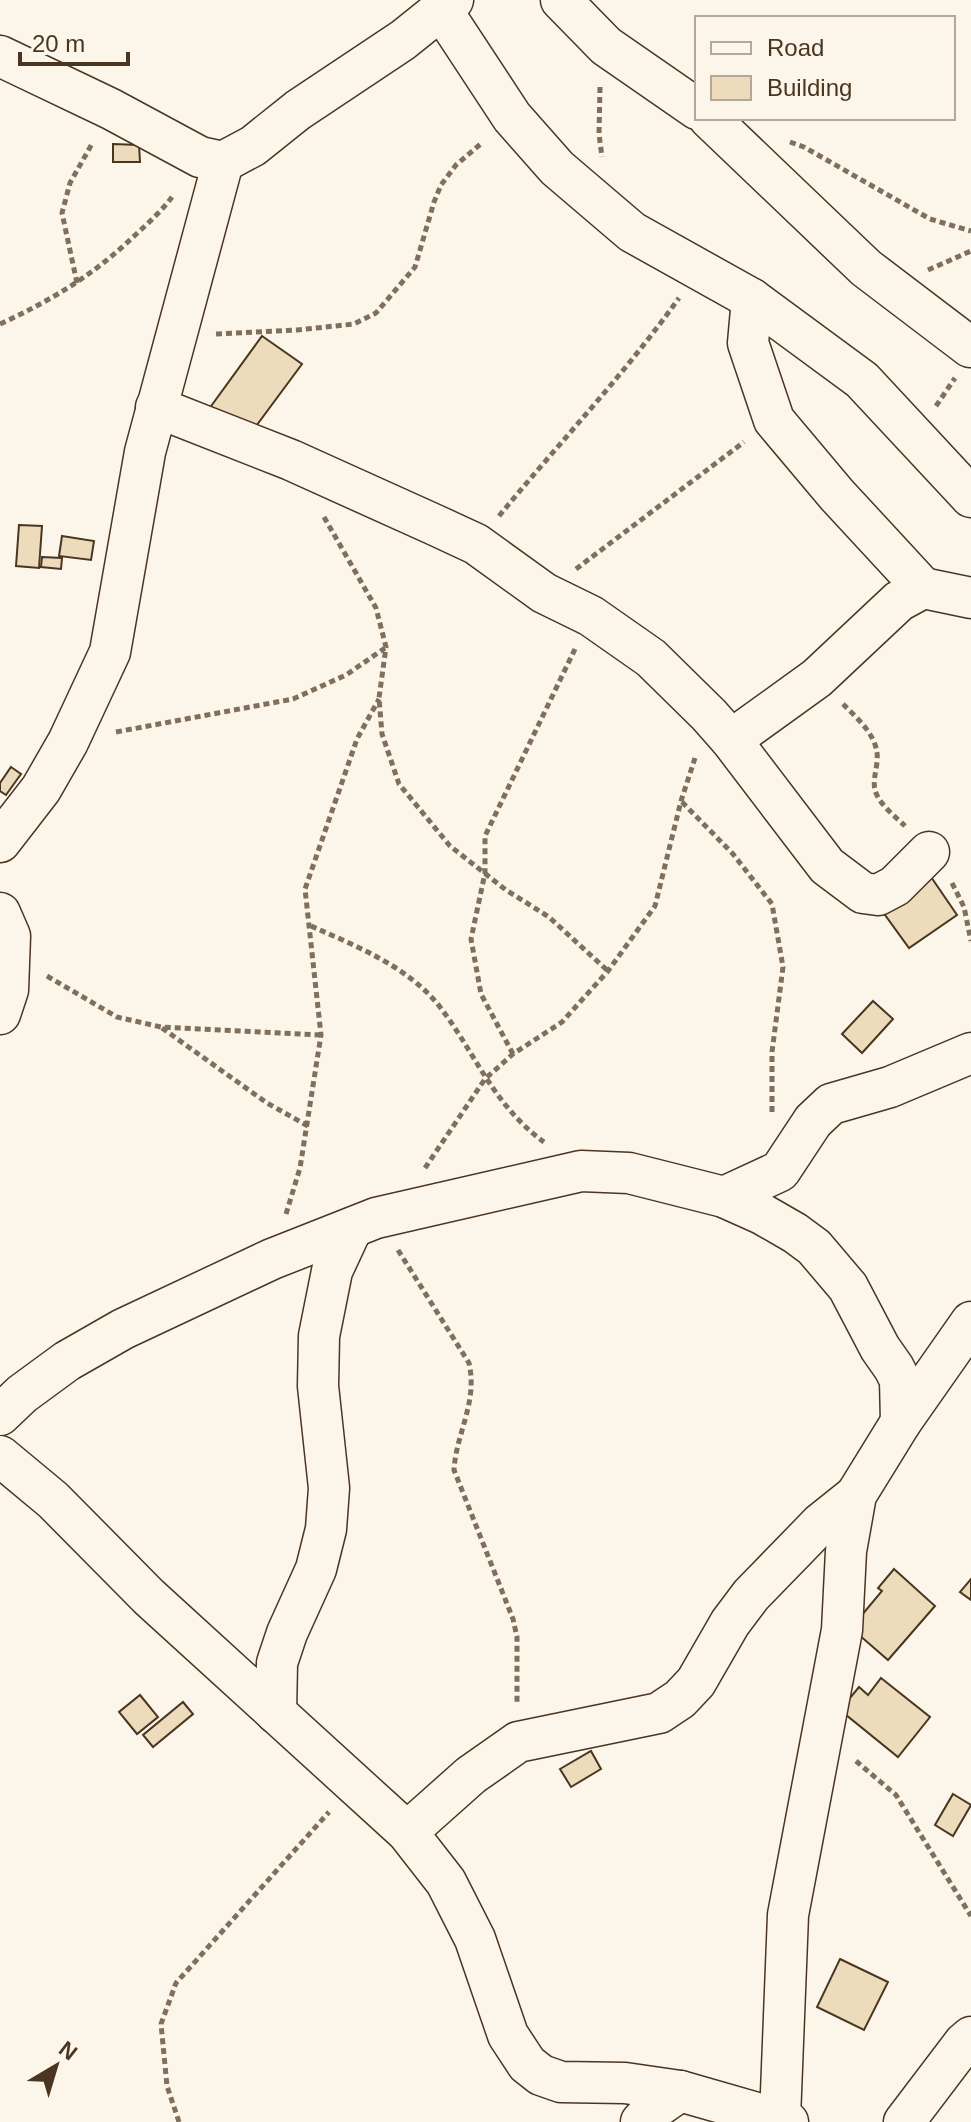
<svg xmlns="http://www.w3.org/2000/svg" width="971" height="2122" font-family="Helvetica,sans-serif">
<rect width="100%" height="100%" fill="#fbf6e9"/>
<g fill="#ecdcbc" stroke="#4a3520" stroke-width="2">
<path d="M113 144 139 145 140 162H113Z"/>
<path d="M262 336 302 364 248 437 209 409Z"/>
<path d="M19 525 42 526 39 568 16 566Z"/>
<path d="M62 536 94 541 91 560 59 556Z"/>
<path d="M42 557 62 558 61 569 41 567Z"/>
<path d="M11 767 21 774 6 795 0 791V783Z"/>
<path d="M929 874 957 915 909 948 880 908Z"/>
<path d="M873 1001 893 1019 862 1053 842 1034Z"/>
<path d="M894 1569 935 1606 888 1660 851 1628 882 1591 878 1588Z"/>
<path d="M971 1579V1600L960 1592Z"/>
<path d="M881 1678 930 1717 898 1757 840 1710 859 1687 868 1695Z"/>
<path d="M140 1695 158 1717 137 1734 119 1712Z"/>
<path d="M183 1702 193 1714 153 1747 143 1735Z"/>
<path d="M591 1751 601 1769 571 1787 560 1769Z"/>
<path d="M953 1794 971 1805 953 1836 935 1825Z"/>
<path d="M840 1959 888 1982 864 2030 817 2007Z"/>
</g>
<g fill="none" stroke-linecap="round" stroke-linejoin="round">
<defs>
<g id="minor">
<path d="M561 0 606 46 697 109"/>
<path d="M441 9 512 117 557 168 632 232 752 299 862 380 971 497"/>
<path d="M0 56 111 109 200 157 223 162 253 146 298 110 403 40 453 0"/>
<path d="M709 118 866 268 970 347"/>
<path d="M752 299 748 343 774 420 837 495 923 588"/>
<path d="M156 407 291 460 435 525 476 544 544 593 591 616 651 658 709 715 731 740 827 866 863 893 878 895 895 886 929 852"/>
<path d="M731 740 817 678 899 601 923 588 971 598"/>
<path d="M0 842 41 789 68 742 110 652 145 452 223 162"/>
<path d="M0 913 10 936 8 990 0 1014"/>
<path d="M724 1197 780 1171 813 1121 831 1104 890 1087 971 1053"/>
<path d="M0 1415 22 1394 67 1361 123 1329 272 1259 376 1218 581 1171 629 1173 724 1197 762 1214 795 1233 814 1247 848 1287 880 1348 894 1368 900 1380 901 1422"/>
<path d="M0 1456 53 1500 149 1597 407 1832 446 1882 475 1939 508 2035 527 2064 541 2075 561 2082 625 2083 680 2091 788 2122"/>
<path d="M276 1713 277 1663 287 1633 316 1569 326 1529 329 1488 318 1386 319 1336 332 1271 352 1228"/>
<path d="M407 1832 471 1775 518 1742 659 1713 680 1699 696 1682 730 1623 751 1595 821 1523 856 1495"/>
<path d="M780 2118 788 1915 842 1630 846 1551 856 1495 901 1422 971 1322"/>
<path d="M641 2122 650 2112 680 2091"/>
<path d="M904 2122 964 2043 971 2037"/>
</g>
</defs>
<use href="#minor" stroke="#4a3520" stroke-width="43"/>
<g stroke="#7f6f5c" stroke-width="5" stroke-dasharray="6 4" stroke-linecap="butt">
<path d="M600 87 599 134 602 157"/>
<path d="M790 142 804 147 930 219 971 231"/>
<path d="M928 270 971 251"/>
<path d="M77 283 62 213 70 183 93 142"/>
<path d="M0 324C50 301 92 276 132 238 146 225 160 213 172 197"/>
<path d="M216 334 297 330 354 324 376 313 415 267 434 202 441 185 456 165 483 142"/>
<path d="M936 406 955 378"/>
<path d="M499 516C559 443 624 375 679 298"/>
<path d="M324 517 376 608 386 647 379 698 382 734 399 784 450 846 506 890 549 917 608 971"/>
<path d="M576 569 744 442"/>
<path d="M843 704C859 720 880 738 877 762 876 773 872 783 876 793 881 806 896 817 905 826"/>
<path d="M116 732 293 699 346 675 385 648"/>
<path d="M682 802 733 854 772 904 783 967 772 1052V1112"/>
<path d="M952 883 964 907 971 941"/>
<path d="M311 926C356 946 409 967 440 1007 476 1054 493 1105 544 1142"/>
<path d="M47 976 117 1017 161 1027 321 1035"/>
<path d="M162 1028 267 1103 308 1126"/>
<path d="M513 1054 481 994 471 939 485 873V836L575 649"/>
<path d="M425 1168 485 1079 513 1054 562 1022 608 971 655 906 681 801 695 758"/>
<path d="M286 1214 300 1168 321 1035 305 889 357 739 379 699"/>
<path d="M398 1250 469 1363C478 1403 456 1433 454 1470L513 1619 517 1637V1705"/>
<path d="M856 1761 896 1795 971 1916"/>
<path d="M179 2122 167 2086 161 2024 176 1983 329 1812"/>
</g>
<use href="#minor" stroke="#fbf6e9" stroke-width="40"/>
</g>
<rect x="695" y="16" width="260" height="104" fill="#fbf6e9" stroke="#b4a999" stroke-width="2"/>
<rect x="711" y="42" width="40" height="12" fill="#fbf6e9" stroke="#b4a999" stroke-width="2"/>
<text x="767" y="56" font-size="24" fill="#4a3520">Road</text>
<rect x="711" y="76" width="40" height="24" fill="#ecdcbc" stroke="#b4a999" stroke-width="2"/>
<text x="767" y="96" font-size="24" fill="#4a3520">Building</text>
<g transform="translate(56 2066) rotate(38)" stroke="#fbf6e9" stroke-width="6" paint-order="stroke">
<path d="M0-6L14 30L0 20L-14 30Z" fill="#4a3520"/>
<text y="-12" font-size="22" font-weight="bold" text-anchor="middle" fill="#4a3520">N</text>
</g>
<path d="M20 52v12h108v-12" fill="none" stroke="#4a3520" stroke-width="4"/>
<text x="32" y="52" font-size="24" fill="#4a3520" stroke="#fbf6e9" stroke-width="6" paint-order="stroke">20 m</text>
</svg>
